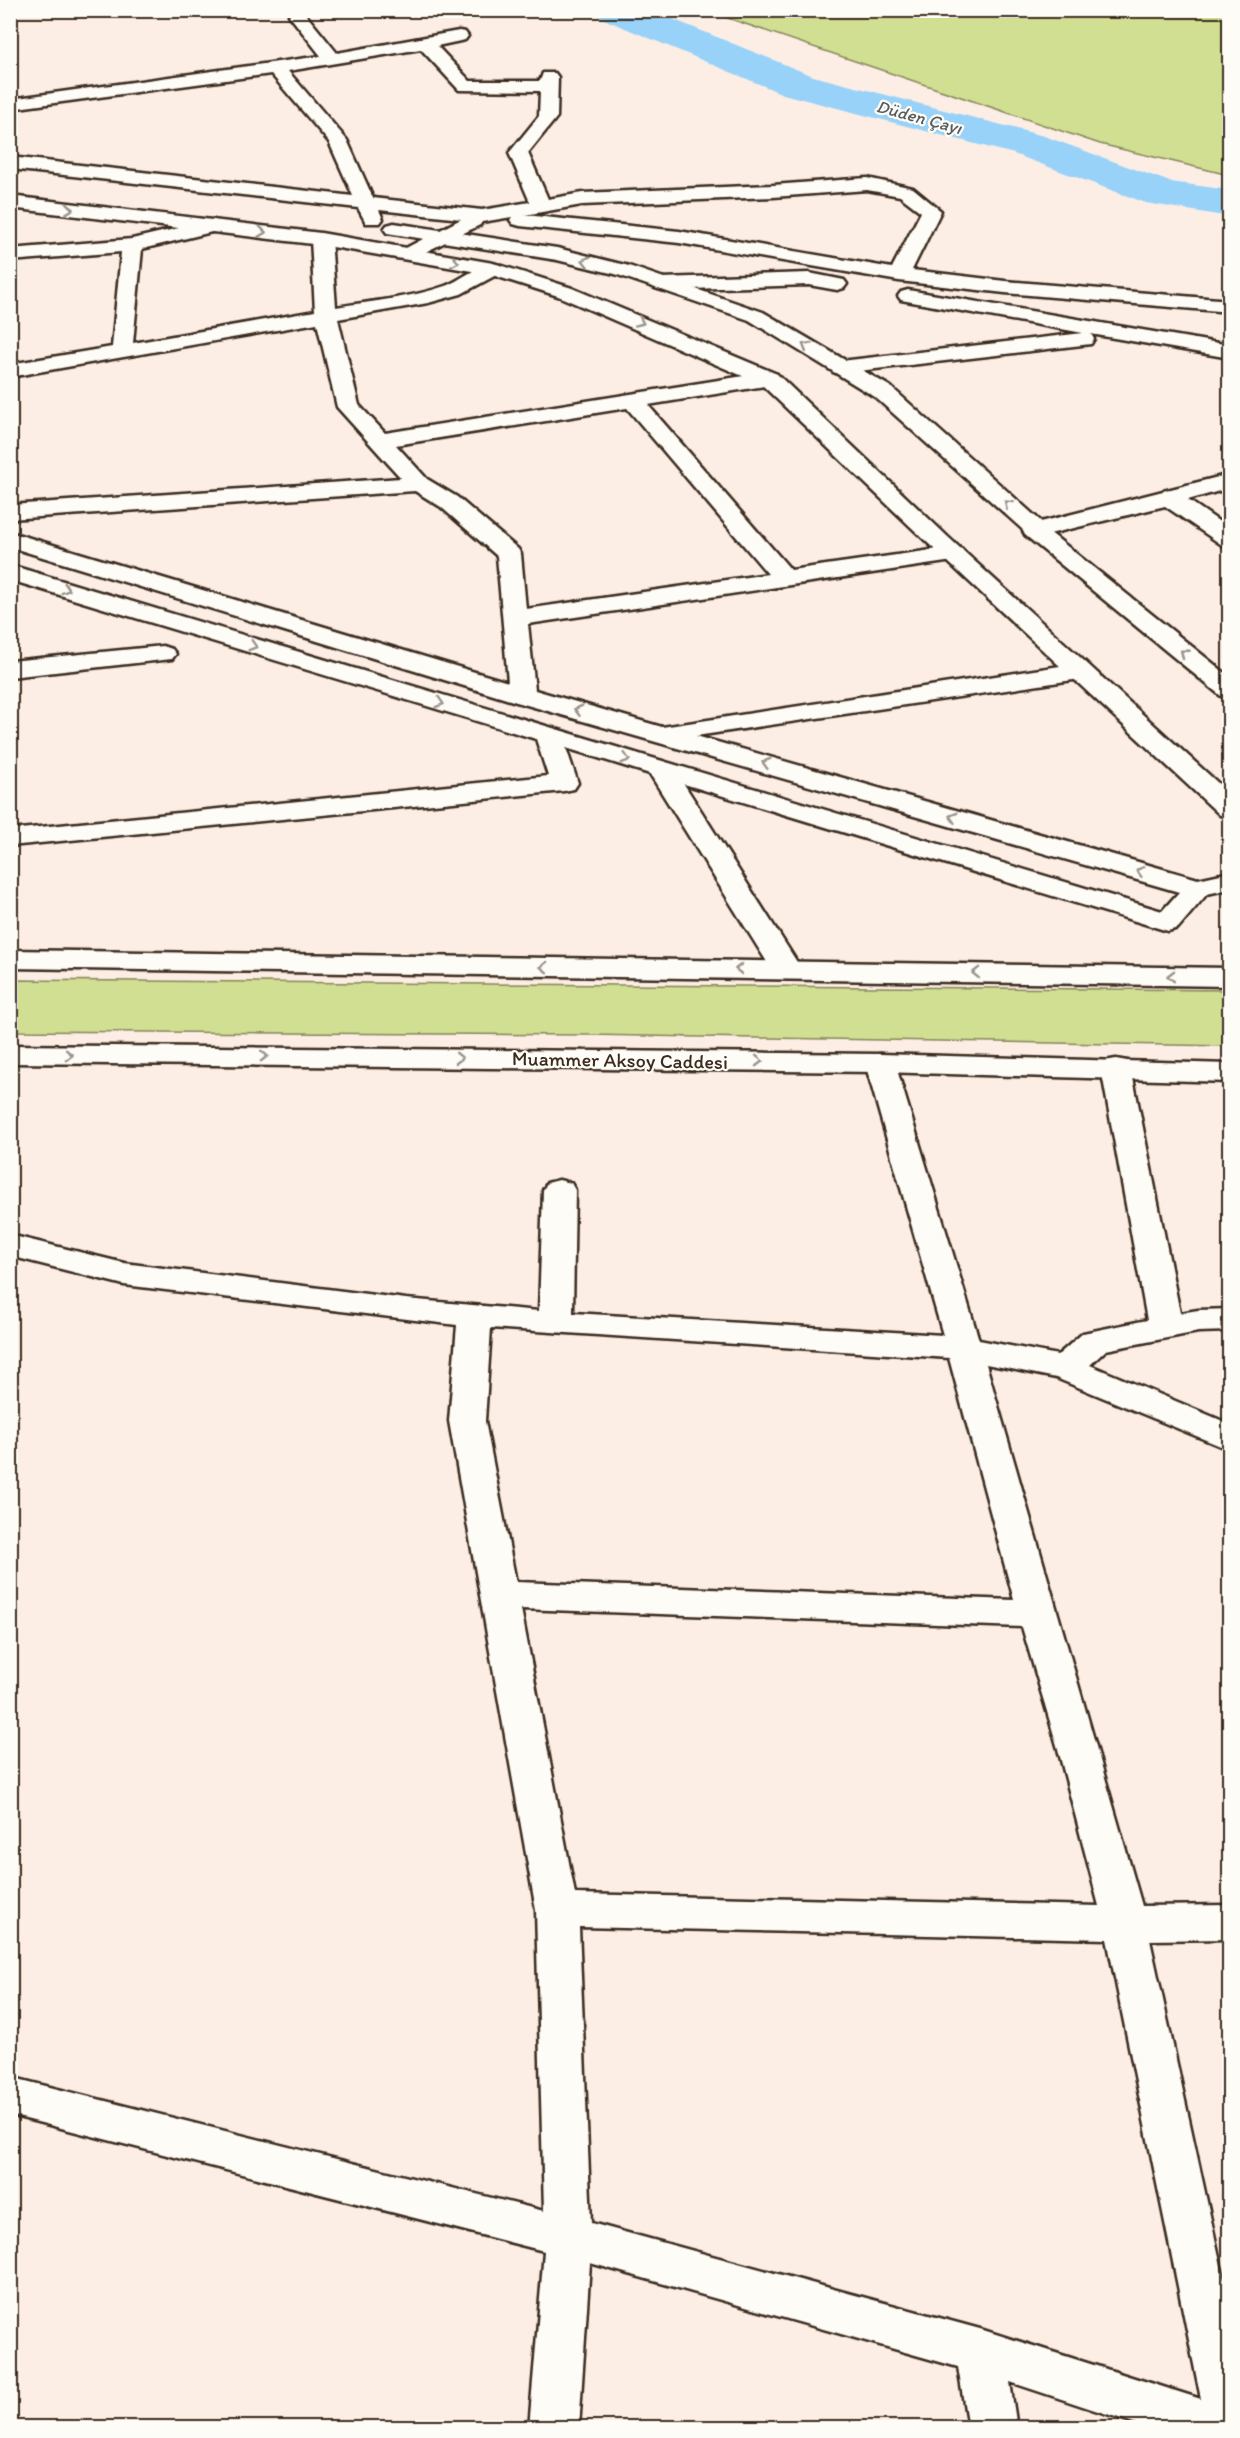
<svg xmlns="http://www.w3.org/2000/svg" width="1240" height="2438" font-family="Itim,sans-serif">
<rect width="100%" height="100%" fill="#fceee5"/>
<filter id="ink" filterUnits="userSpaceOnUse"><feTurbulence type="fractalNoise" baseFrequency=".0167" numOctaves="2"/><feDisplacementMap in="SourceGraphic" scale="12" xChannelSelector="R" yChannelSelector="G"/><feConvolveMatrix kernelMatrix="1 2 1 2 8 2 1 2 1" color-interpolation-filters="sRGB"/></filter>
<g filter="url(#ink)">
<g fill="#d0df92" stroke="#868458" stroke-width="1.5">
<path d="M707 11H1229V175L1100 144Z"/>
<path d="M11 980 1229 990V1046L589 1035 11 1031Z"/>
</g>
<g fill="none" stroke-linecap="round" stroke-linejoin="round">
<path fill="#98d2f8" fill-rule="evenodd" d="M596 10H650L813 76 1044 136 1170 182 1230 190V217L1146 203 1014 154 783 94 601 18Z"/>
<defs>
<g id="minor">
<path d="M10 10H19L10 16Z"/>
<path d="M295 10 303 11 337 53 459 31 465 32 468 36 465 40 437 46 470 81H540L543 73H555L558 77 557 117 528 153 548 199 582 193 773 185 867 178 913 188 941 211 912 270 1005 281 1230 300V312L1005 293 899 281 679 243 520 226 513 224 510 220 512 217 482 222 480 225 411 259 404 257 401 253 404 249 461 219 379 210 383 219 380 223H366L358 208 10 169V157L353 196 329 142 271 74 10 109V99L321 56 289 15ZM421 49 459 90 540 91 539 116 509 153 530 202 482 210 373 198 347 140 288 71ZM867 190 900 196 921 212 892 268 679 231 525 215 582 205 773 197Z"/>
<path d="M213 220 220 222 223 226 220 230 142 249 133 343 315 311 311 239 314 235H328L331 239 336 307C372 301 411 298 445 286 463 280 481 260 500 265L503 269 500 273 461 294 428 303 338 319 359 405 385 433 769 372 777 374 780 379 777 384 648 405 791 570 953 547 962 549 965 554 962 559 953 561 528 624 535 690 662 727 1080 663 1089 666 1093 671 1089 676 1080 679 696 736 1198 879 1230 872V889L1207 894 1178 928 1168 931 684 784 802 970 797 976 787 979 777 976 772 970 650 774 566 748 578 783 574 789 564 791 10 846V830L548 776 536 739 10 580V565L1162 911 1179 892 513 701 10 547V532L508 682 497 556 441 507 415 491 10 519V505L401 478 337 407 317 323 10 377V364L112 347 121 252 10 261V249L132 239ZM627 408 768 574 526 609 521 554 518 549 457 497 427 479 396 445Z"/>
<path d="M809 273 844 280 847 284 844 288 837 290 809 285 662 290 655 288 652 284 655 280 662 278Z"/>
<path d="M908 290 1230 345V358L1085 333 1091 334 1094 339 1091 344 841 373 833 372 830 367 833 362 841 361 1083 333 901 300 898 296 901 292Z"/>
<path d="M1230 474V488L1188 500 1230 529V547L1222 545 1165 506 1037 537 1029 535 1025 530 1029 525Z"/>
<path d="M163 646 172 649 176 654 172 659 10 677V661Z"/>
<path d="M880 1054 891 1056 895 1063 979 1340 1058 1355 1083 1333 1147 1320 1101 1068 1105 1061 1116 1059 1127 1061 1131 1068 1180 1313 1198 1310 1230 1309V1331L1198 1332 1106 1350 1090 1365 1230 1424V1450L1056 1378 986 1364 1142 1906 1230 1905V1939L1150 1940 1230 2307V2428H1149L1010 2382 1017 2428H968L958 2367 590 2263 579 2428H529L544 2251 10 2115V2077L544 2211 536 1910 449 1421 457 1325 124 1285 10 1256V1235L124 1263 406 1299 539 1311 543 1190 547 1183 559 1180 571 1183 575 1190 573 1313 943 1335 865 1063 869 1056ZM491 1328 949 1358 1014 1600 516 1582 485 1421ZM521 1609 1022 1627 1058 1749 1099 1906 575 1894ZM579 1927 1107 1939 1201 2399 980 2329 591 2223Z"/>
</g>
<g id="major">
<path d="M10 196 321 233 493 263 572 288 777 374 948 537 1230 794V817L1220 815 932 547 761 384 558 296 489 274 321 245 10 208Z"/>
<path d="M394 223 557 248 629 266 763 312 891 387 1045 525 1048 531 1230 677V698L1221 696 1025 535 1022 529 875 397 749 320 615 274 557 260 387 233 384 229 387 225Z"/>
<path d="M10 950 1230 968V986L10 968Z"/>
<path d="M10 1045 880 1054 1230 1064V1082L880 1072 10 1063Z"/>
</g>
</defs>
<use href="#minor" stroke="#3b2a1e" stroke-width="5"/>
<use href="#major" stroke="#3b2a1e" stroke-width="5"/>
<use href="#minor" fill="#fdfcf7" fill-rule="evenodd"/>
<use href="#major" fill="#fdfcf7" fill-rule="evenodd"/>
</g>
<defs><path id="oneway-chevron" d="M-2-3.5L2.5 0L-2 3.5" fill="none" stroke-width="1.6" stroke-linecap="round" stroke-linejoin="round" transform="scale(1.5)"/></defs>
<g stroke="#9c938a">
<use href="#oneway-chevron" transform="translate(69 209) rotate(7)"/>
<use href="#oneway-chevron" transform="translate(262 232) rotate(7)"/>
<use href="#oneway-chevron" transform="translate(586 261) rotate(-166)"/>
<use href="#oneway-chevron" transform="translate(455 262) rotate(11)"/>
<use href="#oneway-chevron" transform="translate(640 322) rotate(24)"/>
<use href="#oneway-chevron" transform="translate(806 346) rotate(-149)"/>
<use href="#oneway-chevron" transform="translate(1008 504) rotate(-138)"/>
<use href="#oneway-chevron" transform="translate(66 589) rotate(17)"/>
<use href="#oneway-chevron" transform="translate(253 646) rotate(17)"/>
<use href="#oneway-chevron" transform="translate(1184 653) rotate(-141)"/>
<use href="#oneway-chevron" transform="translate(440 703) rotate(17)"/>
<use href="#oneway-chevron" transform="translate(578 710) rotate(-165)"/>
<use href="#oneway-chevron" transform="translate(626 759) rotate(17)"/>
<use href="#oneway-chevron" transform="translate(766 763) rotate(-164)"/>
<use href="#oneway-chevron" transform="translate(953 817) rotate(-164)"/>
<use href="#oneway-chevron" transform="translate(1140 871) rotate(-164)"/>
<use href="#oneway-chevron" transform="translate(544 967) rotate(-179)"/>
<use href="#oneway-chevron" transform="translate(739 969) rotate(-179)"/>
<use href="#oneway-chevron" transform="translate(976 973) rotate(-179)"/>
<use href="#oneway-chevron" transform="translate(1171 976) rotate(-179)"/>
<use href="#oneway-chevron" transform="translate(69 1055) rotate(1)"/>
<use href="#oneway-chevron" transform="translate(264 1056) rotate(1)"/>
<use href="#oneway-chevron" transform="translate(459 1058) rotate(1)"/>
<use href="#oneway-chevron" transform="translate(759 1061) rotate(1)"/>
</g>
</g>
<g text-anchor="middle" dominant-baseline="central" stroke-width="4.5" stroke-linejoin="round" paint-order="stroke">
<g font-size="18" font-style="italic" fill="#575c5f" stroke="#fdfcf7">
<text transform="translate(919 117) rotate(15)">Düden Çayı</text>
</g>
<g font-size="20" fill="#3b2a1e" stroke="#fdfcf7">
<text transform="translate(620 1060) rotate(1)">Muammer Aksoy Caddesi</text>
</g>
</g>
<rect width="1240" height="2438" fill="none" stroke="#fdfcf7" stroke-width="36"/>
<rect x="18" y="18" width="1204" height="2402" fill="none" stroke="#3b2a1e" stroke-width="2" filter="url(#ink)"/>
</svg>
